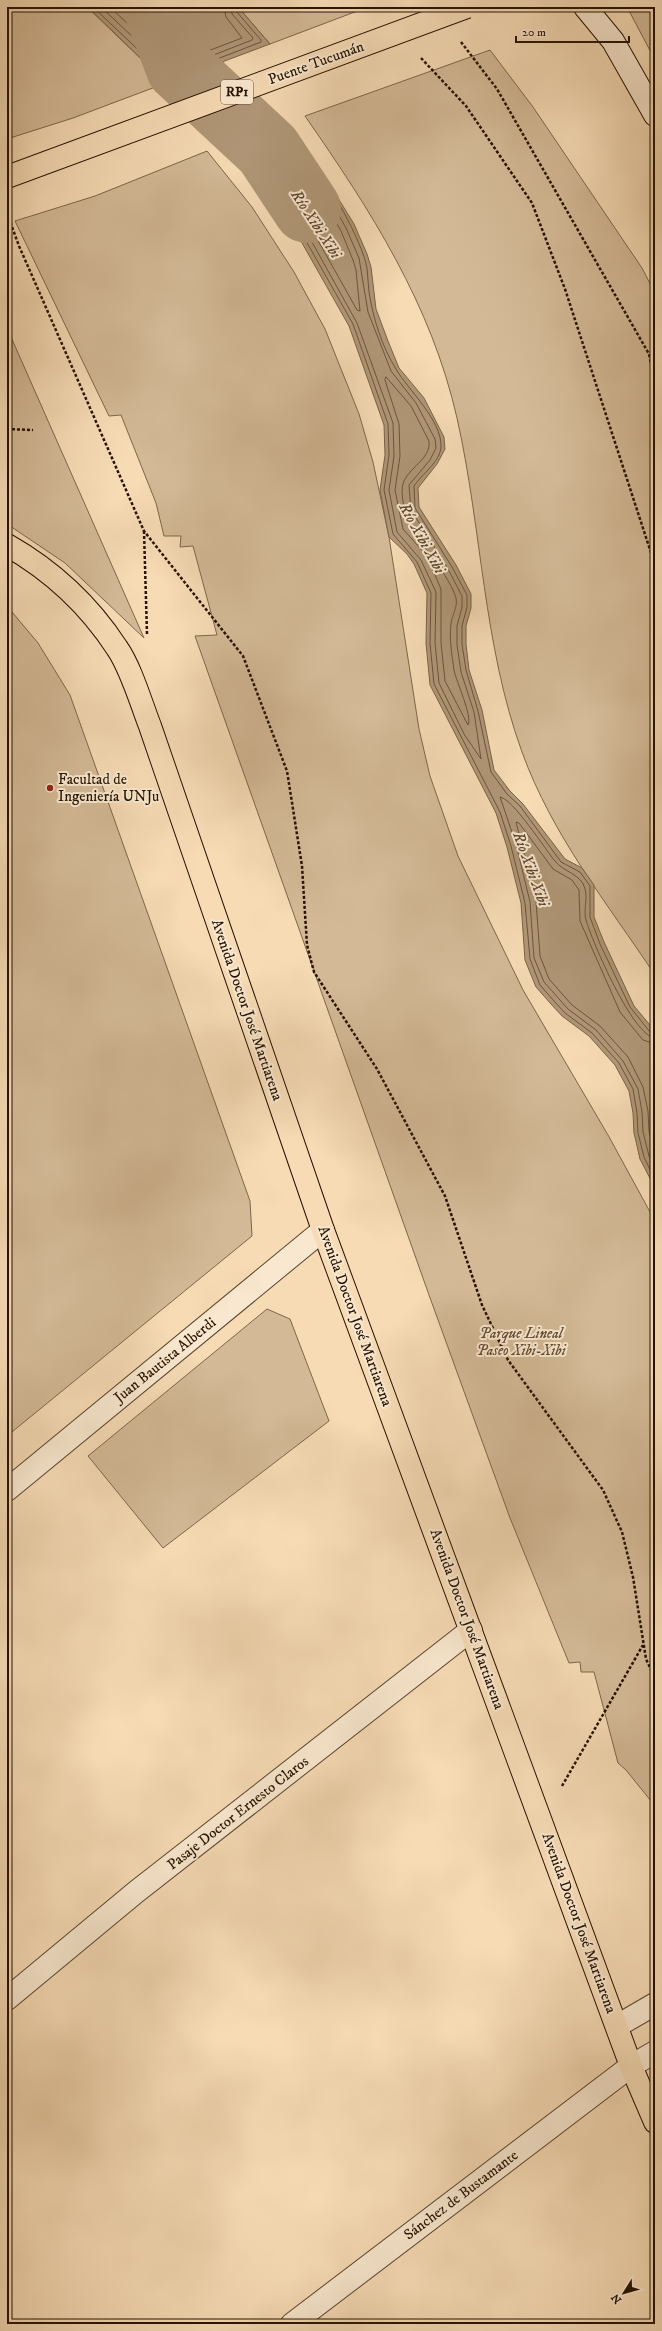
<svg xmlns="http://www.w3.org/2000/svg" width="662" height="2331" font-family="'IM FELL DW Pica',serif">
<rect width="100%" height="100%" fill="#f6dbb5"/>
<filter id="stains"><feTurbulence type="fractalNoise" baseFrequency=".005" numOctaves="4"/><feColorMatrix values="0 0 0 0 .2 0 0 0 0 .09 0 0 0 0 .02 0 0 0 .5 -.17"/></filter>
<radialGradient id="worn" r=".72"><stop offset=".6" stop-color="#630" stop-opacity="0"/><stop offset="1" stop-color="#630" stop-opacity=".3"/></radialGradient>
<g fill="#d3b996" stroke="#7d664b">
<path d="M7 7H87L166 83 73 118 7 139Z"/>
<path d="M238 7H368L270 44Z"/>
<path d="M627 7H655V60Z"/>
<path d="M490 50 533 107 642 268 655 293V975C607 903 552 835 522 752 483 645 482 529 457 418 431 304 371 211 305 116Z"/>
<path d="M207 151 252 207 294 272 325 329 359 414 373 462 389 537 419 729 430 776 458 856 523 990 608 1135 655 1221V1806L626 1770 618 1763 594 1672H581L580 1662 569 1663 510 1518 429 1295 195 636 217 635 193 546 180 547 181 536H164L156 503 121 415 109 416 15 221 95 196Z"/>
<path d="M7 328 144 638 65 563 7 524Z"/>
<path d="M7 606 38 643 70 695 250 1201 252 1236 7 1436Z"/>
<path d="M267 1309 290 1319 329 1421 163 1548 88 1456Z"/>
</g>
<g fill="#b09777" stroke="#796247">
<path d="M88 7H238L270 44 166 83Z"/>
<path d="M265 130 311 159 322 172 354 224 367 254 371 267 376 309 388 341 399 368 424 398 444 437 445 449 437 464 418 488 419 507 456 565 471 594V608L466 626V644L469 670 482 710 494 770 510 791 523 804 565 859 582 868 594 885V917L604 942 634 1006 655 1031V1188L640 1159 634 1133 633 1113 629 1091 615 1065 589 1036 562 1016 551 1004 536 987 525 960 521 903 507 847 496 813 430 685 426 643 427 593 414 564 407 554 389 537 380 490 385 455 384 425 349 326 280 204 228 143Z"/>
</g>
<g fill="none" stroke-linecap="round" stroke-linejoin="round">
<g stroke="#6c543c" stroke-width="1">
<path d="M93 7 168 78 261 42V40L236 11 235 7"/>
<path d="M101 7 170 72 252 40 253 38 232 14 230 7"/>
<path d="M110 7 171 65 242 38 226 17 224 7"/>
<path d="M265 140 305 166 326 193 346 228 359 258 368 312 391 371 416 403 435 439 436 448 430 460 409 485 411 510 448 569 462 596V607L457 626V645L461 672 474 712 481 759 464 734 439 683 435 643 436 592 421 560 397 532 389 490 394 456 393 423 357 323 288 199 245 149 246 147Z"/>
<path d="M264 147 301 170 321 196 341 231 353 260 356 270 360 311 357 310 293 196 255 152V149Z"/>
<path d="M386 377 411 406 429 441C431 460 408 467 403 484 401 491 403 501 404 508 408 535 447 568 456 598 458 607 452 615 451 624 449 639 452 655 454 670 456 681 473 717 468 725L445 681 441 643V589L427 556 403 529 395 490 400 456 399 424 385 380Z"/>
<path d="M655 1033 650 1032 630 1007 600 944 590 917V886L580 872 561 862 520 806 507 794 491 772 478 711 466 670 462 644V626L467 607V595L452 567 415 508 414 486C422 474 440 462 441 447 442 420 408 390 396 369 382 347 373 318 369 292 368 284 368 276 367 268 362 241 329 181 309 162 296 151 280 142 265 134L237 144V147L284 202 353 324 388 424 389 455 384 490 393 534 417 562 431 593 430 643 434 684 500 812 511 846 525 903 530 959 540 985 554 1001 565 1013 592 1033 619 1063 633 1089 637 1113 638 1133 644 1157 655 1180"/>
<path d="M655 1038C633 1037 592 941 586 920 583 910 588 899 585 889 582 874 563 872 555 861 545 849 513 799 500 797L516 844 530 902 534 958 544 982 568 1009 596 1030 623 1061 638 1089 642 1112 643 1132 649 1156 655 1168"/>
<path d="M655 1044 643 1040 620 1012 580 921 579 890 572 880 553 869 519 823 516 822 536 901 540 956 549 979 572 1005 600 1026 628 1057 643 1087 648 1111 649 1131 655 1155"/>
</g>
<path stroke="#b09777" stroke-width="68" d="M157 7 180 68 268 150 307 209"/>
<defs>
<g id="minor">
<path d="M7 1490 323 1230"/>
<path d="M7 1999 136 1892 471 1630"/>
<path d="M292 2324 631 2066"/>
</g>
<g id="tertiary">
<path d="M617 2026 655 2004"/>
<path d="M631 2066 655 2052"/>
</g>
<path id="secondary" d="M585 7 613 41 655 115"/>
<path id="primary" d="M7 545C51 570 89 605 117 648 131 668 141 703 150 726L323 1230 631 2066 655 2122"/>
</defs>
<use href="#minor" stroke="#5b442d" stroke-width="24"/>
<use href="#tertiary" stroke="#5b442d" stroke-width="24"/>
<use href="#secondary" stroke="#271200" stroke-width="24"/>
<use href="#primary" stroke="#271200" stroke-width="24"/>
<g stroke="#271200" stroke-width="2.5" stroke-dasharray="3 2" stroke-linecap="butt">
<path d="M461 42 497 89 649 354 655 384"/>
<path d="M421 58 466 106 532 203 565 289 655 565"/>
<path d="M7 213 19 246 144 531 243 656 287 771 302 866 307 945 314 972 377 1069 445 1196 482 1305 508 1360 603 1490 622 1532 633 1577 646 1659 655 1678"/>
<path d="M7 429 33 430"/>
<path d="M144 531 147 634"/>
<path d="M562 1786 643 1645"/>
</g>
<use href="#minor" stroke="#f9e8cf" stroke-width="22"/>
<use href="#tertiary" stroke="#f9e8cf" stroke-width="22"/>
<use href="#secondary" stroke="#f9e8cf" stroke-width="22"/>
<use href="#primary" stroke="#f6dbb5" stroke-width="22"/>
<defs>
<path id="primary-bridge" d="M7 177 467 7"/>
</defs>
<use href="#primary-bridge" stroke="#271200" stroke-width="24" stroke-linecap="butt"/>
<use href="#primary-bridge" stroke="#f6dbb5" stroke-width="22"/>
</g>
<circle fill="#8f2418" stroke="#f9e8cf" stroke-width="1.5" cx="50" cy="788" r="4"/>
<g text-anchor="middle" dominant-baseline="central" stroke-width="4" stroke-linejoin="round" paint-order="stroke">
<rect fill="#f9e8cf" stroke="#66523e" stroke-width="1" x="221" y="80" width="32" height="24" rx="3"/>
<g font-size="14" font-weight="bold" fill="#271200">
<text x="237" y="92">RP1</text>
</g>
<g font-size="15" fill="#271200" stroke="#f9e8cf">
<text transform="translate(316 63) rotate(-20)">Puente Tucumán</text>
<text transform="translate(247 1010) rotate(71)">Avenida Doctor José Martiarena</text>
<text transform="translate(355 1316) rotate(70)">Avenida Doctor José Martiarena</text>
<text transform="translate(165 1360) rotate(-39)">Juan Bautista Alberdi</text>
<text transform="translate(467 1619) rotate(70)">Avenida Doctor José Martiarena</text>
<text transform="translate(238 1813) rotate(-38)">Pasaje Doctor Ernesto Claros</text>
<text transform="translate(579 1923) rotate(70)">Avenida Doctor José Martiarena</text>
<text transform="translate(461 2195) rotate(-37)">Sánchez de Bustamante</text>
</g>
<g font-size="15" fill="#271200" stroke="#f9e8cf" text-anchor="start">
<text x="58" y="779">Facultad de<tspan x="58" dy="17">Ingeniería UNJu</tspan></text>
</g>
<g font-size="15" font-style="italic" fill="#634c34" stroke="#f9e8cf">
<text x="521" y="1333">Parque Lineal<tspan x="521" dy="17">Paseo Xibi-Xibi</tspan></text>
</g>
<g font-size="16" font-style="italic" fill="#5e4730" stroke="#f9e8cf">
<text transform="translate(316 224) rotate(57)">Río Xibi Xibi</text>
<text transform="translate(422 538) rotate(61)">Río Xibi Xibi</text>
<text transform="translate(531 869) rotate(70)">Río Xibi Xibi</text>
</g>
</g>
<rect width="662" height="2331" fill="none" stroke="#f6dbb5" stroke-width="24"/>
<rect x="8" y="8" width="646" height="2315" fill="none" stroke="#271200" stroke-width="2"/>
<rect x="12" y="12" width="638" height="2307" fill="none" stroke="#271200"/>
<g transform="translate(624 2293) rotate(233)" stroke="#f9e8cf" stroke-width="3" paint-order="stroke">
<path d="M0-3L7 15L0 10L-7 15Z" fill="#271200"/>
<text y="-6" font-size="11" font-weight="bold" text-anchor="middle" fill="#271200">N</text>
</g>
<path d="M516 36v6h113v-6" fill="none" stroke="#271200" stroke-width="2"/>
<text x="522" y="36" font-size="12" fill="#271200" stroke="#f9e8cf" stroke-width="3" paint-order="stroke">20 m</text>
<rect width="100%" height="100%" filter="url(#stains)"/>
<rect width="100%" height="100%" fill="url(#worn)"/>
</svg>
